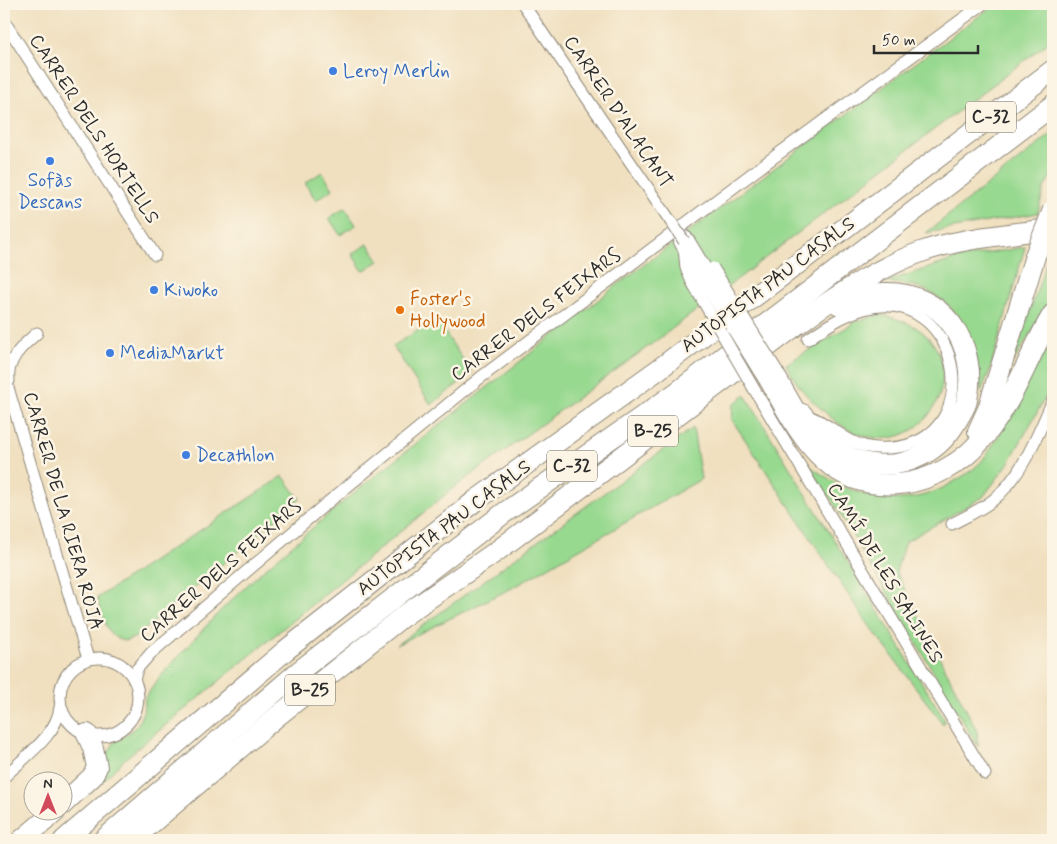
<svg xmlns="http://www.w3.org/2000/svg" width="1057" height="844" font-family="Mynerve,sans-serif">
<rect width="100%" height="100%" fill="#fcf5e5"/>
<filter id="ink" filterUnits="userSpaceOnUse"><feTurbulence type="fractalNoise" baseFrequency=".02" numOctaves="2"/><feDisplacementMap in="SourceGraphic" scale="10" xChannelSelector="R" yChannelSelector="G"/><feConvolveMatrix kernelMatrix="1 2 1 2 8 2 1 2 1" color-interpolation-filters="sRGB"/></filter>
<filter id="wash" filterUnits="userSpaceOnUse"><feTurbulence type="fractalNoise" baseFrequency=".0096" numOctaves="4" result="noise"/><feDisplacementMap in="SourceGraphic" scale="20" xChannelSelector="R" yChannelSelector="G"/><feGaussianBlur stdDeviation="1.12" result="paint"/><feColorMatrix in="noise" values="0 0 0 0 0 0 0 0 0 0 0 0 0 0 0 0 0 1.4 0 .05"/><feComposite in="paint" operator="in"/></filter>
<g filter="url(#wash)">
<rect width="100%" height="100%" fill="#f0e0c0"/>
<g fill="#98d990" stroke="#62825e">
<path d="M995 4H1053V39L664 335 451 490 127 757 89 794 87 791 115 741 129 733 138 724 143 712 145 698 159 678 218 613 260 573 357 490 617 285Z"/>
<path d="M1053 133V172L1044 188 1038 213 926 233Z"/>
<path d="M322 172 333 189 316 200 305 183Z"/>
<path d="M345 208 356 225 340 235 329 218Z"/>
<path d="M1053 242V298L1013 362Z"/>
<path d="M368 244 379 261 363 271 352 254Z"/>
<path d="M1025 247 990 370 981 392C975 349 968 308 923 289 912 284 897 284 885 282L959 258Z"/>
<path d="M879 315C1004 333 923 500 827 414 807 396 798 389 786 364L857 321Z"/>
<path d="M436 319 472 373 431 405 393 346Z"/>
<path d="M1053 340V384L1008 464 983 497 905 542 896 572 977 731 978 747 833 502 807 464C853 498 903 514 955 481 965 475 977 468 984 458 1004 432 1017 400 1032 371 1038 360 1046 350 1053 340Z"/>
<path d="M745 395 945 720 943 724 863 617 732 420 733 405Z"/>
<path d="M693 428 701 479 512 588 396 645Z"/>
<path d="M283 476 300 499 136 637 125 641C105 638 103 615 97 598Z"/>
</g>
</g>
<g filter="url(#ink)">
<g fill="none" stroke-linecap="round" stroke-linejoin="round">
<defs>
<g id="minor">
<path d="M4 21 155 255"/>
<path d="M684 248 686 268 692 282"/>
<path d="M4 374 88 659"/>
<path d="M779 374 802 414C829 420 846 447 877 448 994 454 965 281 864 309 843 315 825 327 808 339"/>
<path d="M9 381C6 360 22 346 37 333"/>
<path d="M754 389 985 774"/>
<path d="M952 524C965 517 980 510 992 501 1022 477 1038 434 1053 400"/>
<circle cx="99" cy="697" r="39"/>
<path d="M134 680 137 669 151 653 321 508 480 378 766 163 983 4"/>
<path d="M4 777C24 757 57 736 60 707"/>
</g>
<g id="motorway">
<path d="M684 241 704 274"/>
<path d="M769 379C785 407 800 438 824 460 861 494 914 490 954 464 974 452 992 428 1004 408 1023 378 1034 344 1053 314"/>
<path d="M802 414C818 436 839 457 867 463 907 471 941 451 959 417 962 412 966 406 967 400 979 345 943 290 883 293 867 293 853 298 838 304"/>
<path d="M978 431 988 409 1035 256"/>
<path d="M62 805 93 776 97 767 93 748 87 734"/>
<path d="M22 840 55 812"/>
<path d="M64 840 286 650 475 501 659 369 1053 70"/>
<path d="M103 840 298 672 504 513 676 393 1053 105"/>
<path d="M132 840 275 718 402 617 497 551 811 314C846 290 880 267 921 252 963 237 1010 235 1053 228"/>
</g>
</defs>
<use href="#minor" stroke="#8e8676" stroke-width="13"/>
<use href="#motorway" stroke="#8e8676" stroke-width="22"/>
<use href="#minor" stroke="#fff" stroke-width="11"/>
<use href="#motorway" stroke="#fff" stroke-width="20"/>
<defs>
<g id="minor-bridge">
<path d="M523 4 684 241"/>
<path d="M713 268 779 374"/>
<path d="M692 282 754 389"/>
</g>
<g id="motorway-bridge">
<path d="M1035 256 1053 210"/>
<path d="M704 274 769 379"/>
</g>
</defs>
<use href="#minor-bridge" stroke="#8e8676" stroke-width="13" stroke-linecap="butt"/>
<use href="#motorway-bridge" stroke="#8e8676" stroke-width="22" stroke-linecap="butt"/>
<use href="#minor-bridge" stroke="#fff" stroke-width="11"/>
<use href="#motorway-bridge" stroke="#fff" stroke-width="20"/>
</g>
</g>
<g fill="#3f7fe0" stroke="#fcf5e5" stroke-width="2">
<circle cx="333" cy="71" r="5"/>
<circle cx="50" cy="161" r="5"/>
<circle cx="154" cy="290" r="5"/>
<circle cx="110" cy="353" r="5"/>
<circle cx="186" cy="455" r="5"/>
</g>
<circle fill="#e8710a" stroke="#fcf5e5" stroke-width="2" cx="400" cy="310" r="5"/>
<g text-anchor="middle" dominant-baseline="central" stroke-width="5" stroke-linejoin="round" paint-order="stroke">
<g fill="#fcf5e5" stroke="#6a6863" stroke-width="1">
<rect x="966" y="101.5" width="50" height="31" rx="4"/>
<rect x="628" y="415.5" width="50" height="31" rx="4"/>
<rect x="547" y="450.5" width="50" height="31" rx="4"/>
<rect x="285" y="674.5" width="50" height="31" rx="4"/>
</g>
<g font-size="18" font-weight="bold" fill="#2b2b2b">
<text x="991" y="117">C-32</text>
<text x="653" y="431">B-25</text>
<text x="572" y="466">C-32</text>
<text x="310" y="690">B-25</text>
</g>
<g font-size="19" fill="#366cbe" stroke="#fcf5e5" text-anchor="start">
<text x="343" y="71">Leroy Merlin</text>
<text x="50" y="180" text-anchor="middle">Sofàs<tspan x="50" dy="22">Descans</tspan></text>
<text x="164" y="290">Kiwoko</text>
<text x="120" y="353">MediaMarkt</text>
<text x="196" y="455">Decathlon</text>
</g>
<g font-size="19" fill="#2b2b2b" stroke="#fcf5e5">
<text transform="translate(618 112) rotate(56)">CARRER D'ALACANT</text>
<text transform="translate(94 129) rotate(57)">CARRER DELS HORTELLS</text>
<text transform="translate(768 285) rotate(-37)">AUTOPISTA PAU CASALS</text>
<text transform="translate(536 315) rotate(-37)">CARRER DELS FEIXARS</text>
<text transform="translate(63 511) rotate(74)">CARRER DE LA RIERA ROJA</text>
<text transform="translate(444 528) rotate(-37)">AUTOPISTA PAU CASALS</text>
<text transform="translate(221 571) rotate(-41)">CARRER DELS FEIXARS</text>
<text transform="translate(885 573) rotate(59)">CAMÍ DE LES SALINES</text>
</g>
<g font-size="19" fill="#c56008" stroke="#fcf5e5" text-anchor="start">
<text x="410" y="299">Foster's<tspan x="410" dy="22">Hollywood</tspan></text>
</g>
</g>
<rect width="1057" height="844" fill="none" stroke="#fcf5e5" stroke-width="20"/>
<g transform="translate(48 796)"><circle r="24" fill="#fcf5e5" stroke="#a8a49b"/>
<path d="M0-4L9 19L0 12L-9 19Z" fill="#d1495b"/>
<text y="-8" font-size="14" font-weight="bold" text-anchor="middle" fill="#2b2b2b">N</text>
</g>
<path d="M874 45v8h104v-8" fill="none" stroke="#2b2b2b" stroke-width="2.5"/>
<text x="882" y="45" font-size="15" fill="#2b2b2b" stroke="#fcf5e5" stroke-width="4" paint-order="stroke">50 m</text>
</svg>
